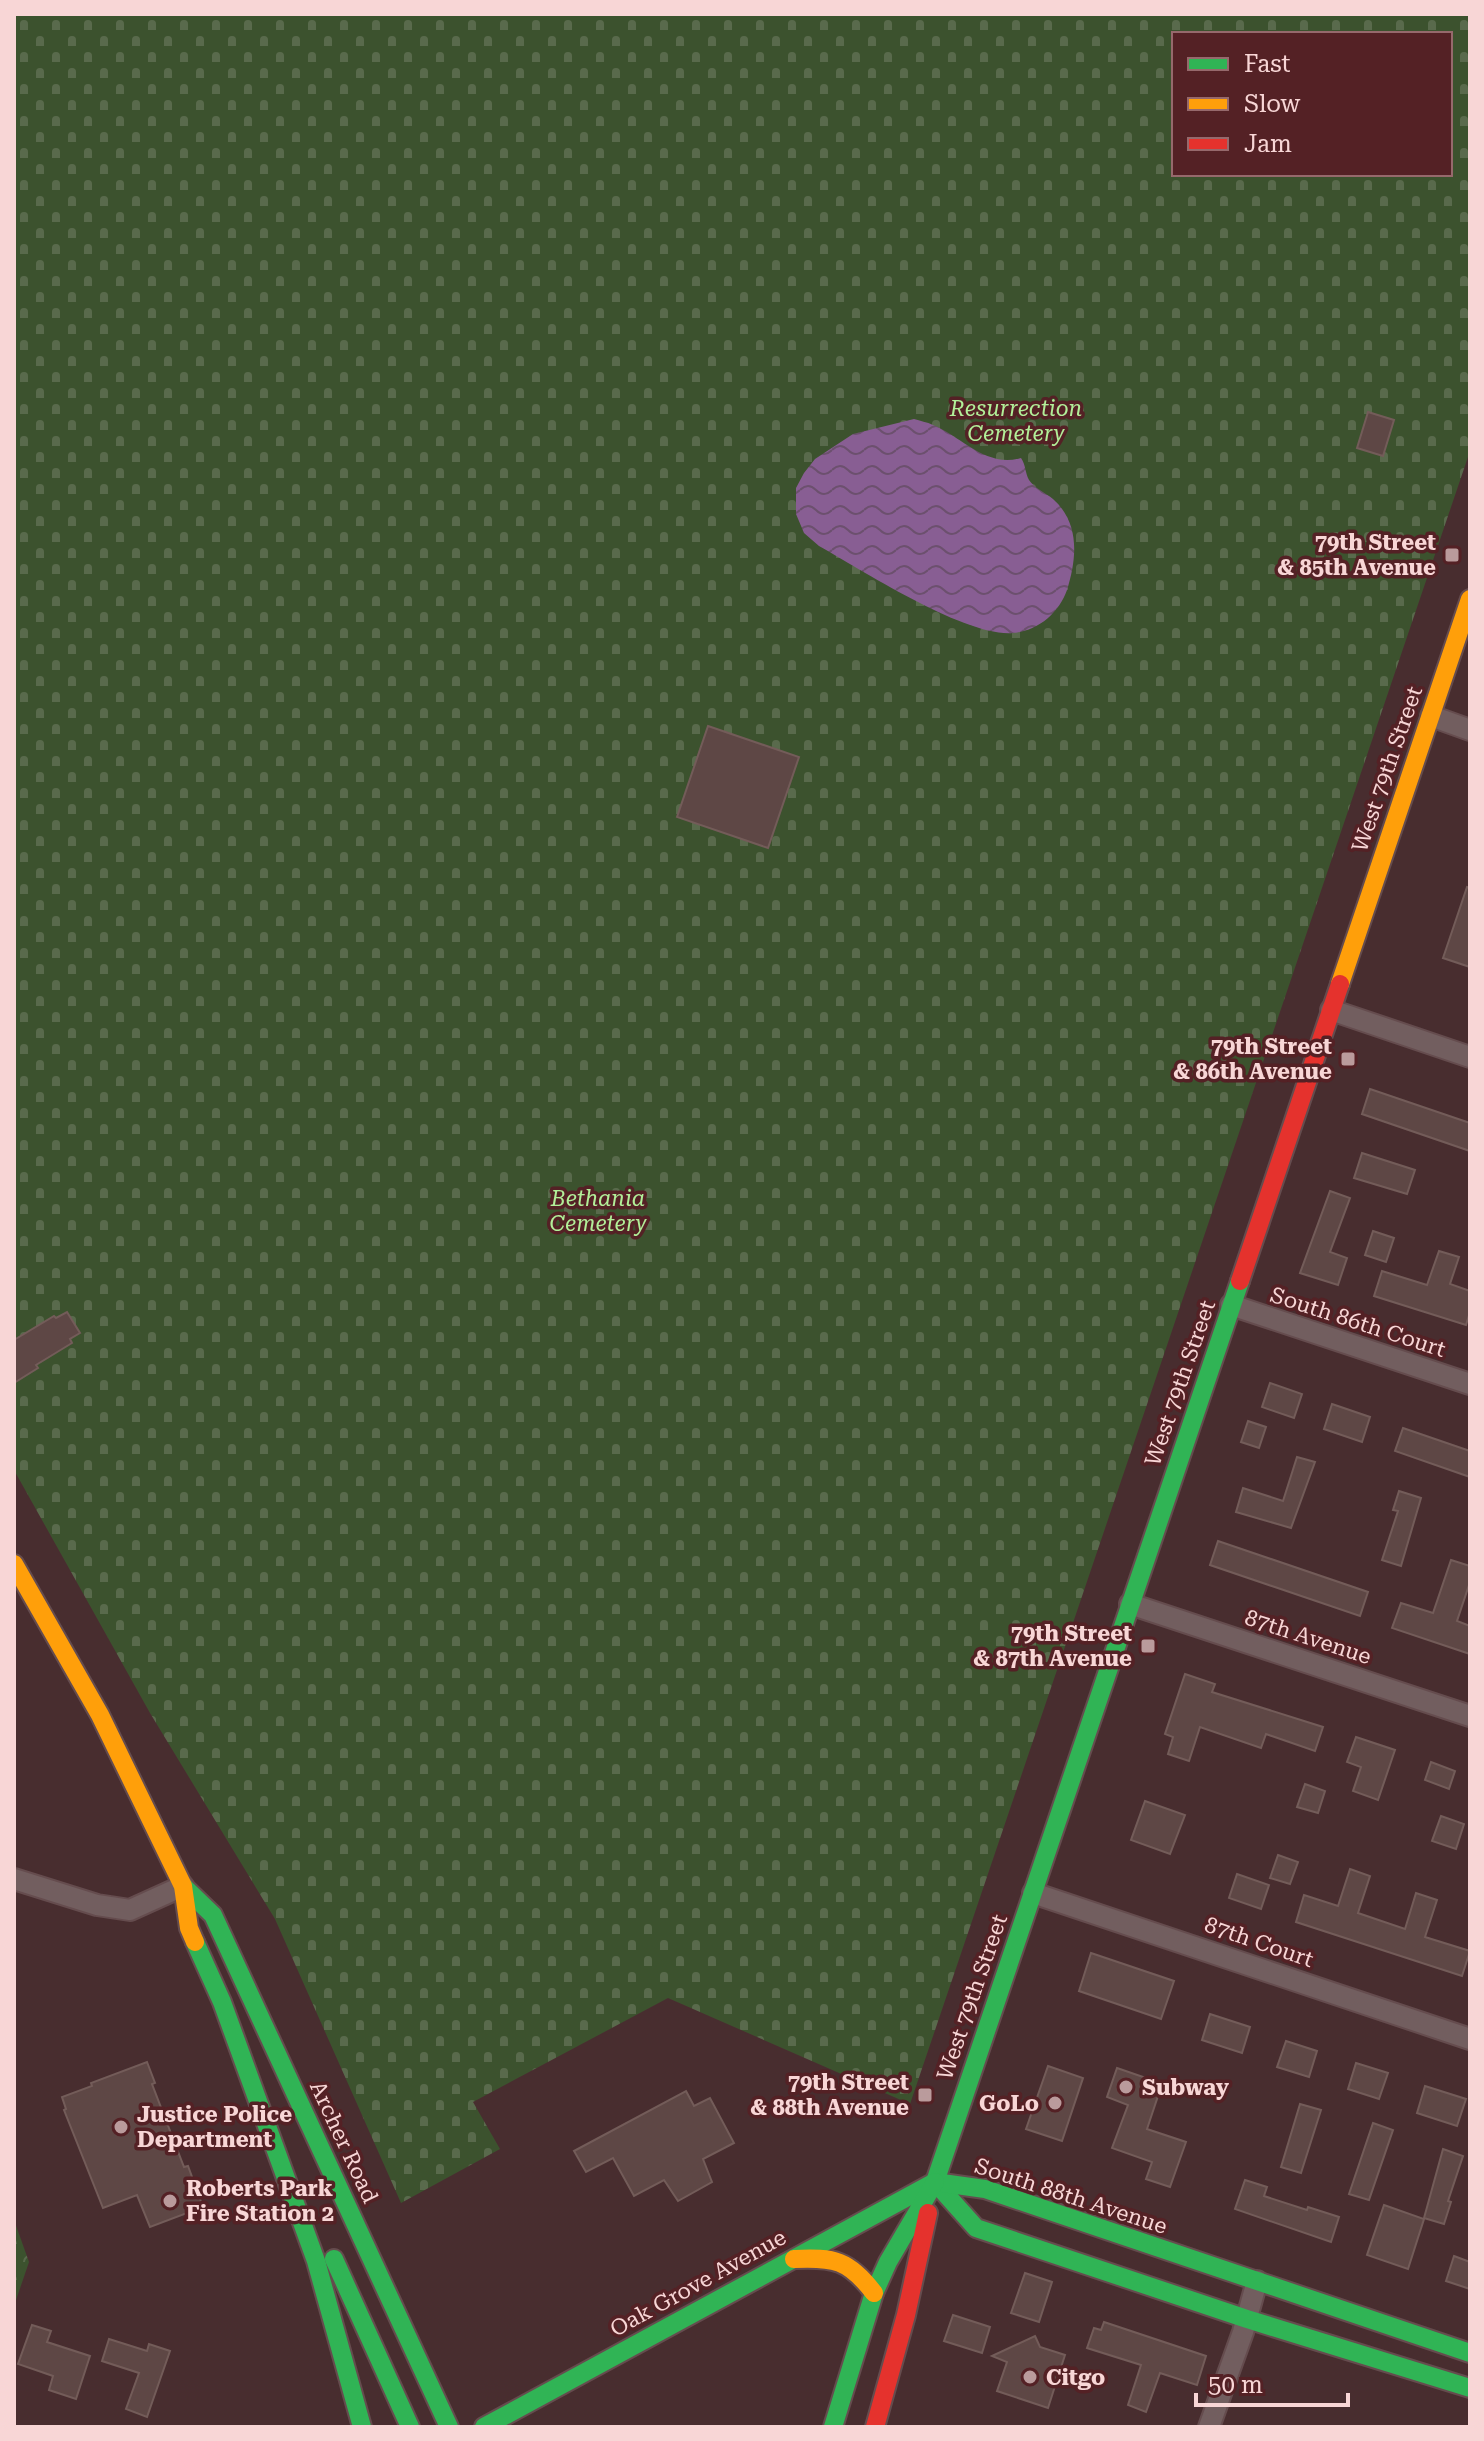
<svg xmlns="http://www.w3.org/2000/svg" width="1484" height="2441" font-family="'Roboto Serif',serif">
<defs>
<pattern id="cemetery-stones" width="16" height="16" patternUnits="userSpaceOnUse" patternTransform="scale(2)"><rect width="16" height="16" fill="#3c522e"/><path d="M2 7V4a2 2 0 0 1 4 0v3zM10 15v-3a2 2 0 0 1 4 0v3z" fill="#596a4c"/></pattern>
<pattern id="park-crowns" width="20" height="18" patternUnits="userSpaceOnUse" patternTransform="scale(2)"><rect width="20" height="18" fill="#3c522e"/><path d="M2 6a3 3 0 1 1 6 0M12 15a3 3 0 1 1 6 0" fill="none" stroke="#596a4c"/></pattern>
<pattern id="water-waves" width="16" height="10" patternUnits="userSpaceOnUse" patternTransform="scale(2)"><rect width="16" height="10" fill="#885e93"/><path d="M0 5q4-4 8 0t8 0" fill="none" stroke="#6c506e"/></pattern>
</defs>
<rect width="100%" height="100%" fill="#482d2f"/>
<path fill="url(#cemetery-stones)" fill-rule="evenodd" d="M14 14H1470V451L910 2104 668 1998 473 2102 500 2149 401 2203 275 1919 150 1713 14 1470ZM1174 34H1450V174H1174Z"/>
<path fill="url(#park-crowns)" d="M14 2220 29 2262 14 2306Z"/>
<path fill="url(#water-waves)" d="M914 419C920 421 927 422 933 425 962 437 986 468 1021 458 1026 465 1025 473 1029 480 1034 488 1046 493 1053 499 1080 523 1077 558 1067 590 1059 613 1038 631 1013 633 965 637 862 570 819 546L804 533 796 514V488L804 473 815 459 853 434Z"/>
<g fill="#5e4745" stroke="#735c59" stroke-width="2">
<path d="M1368 412 1394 420 1383 456 1357 448Z"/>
<path d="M708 726 799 757 768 848 677 817Z"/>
<path d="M1467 887 1470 888V967L1443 958Z"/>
<path d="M1370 1089 1470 1123V1151L1362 1114Z"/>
<path d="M1362 1153 1415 1170 1407 1194 1354 1178Z"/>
<path d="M1330 1191 1350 1198 1330 1252 1347 1258 1338 1285 1300 1273Z"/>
<path d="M1373 1231 1394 1238 1386 1262 1365 1255Z"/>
<path d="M1439 1251 1459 1257 1450 1284 1470 1291V1312L1466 1325 1374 1296 1382 1271 1427 1285Z"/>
<path d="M67 1312 80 1333 70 1339 72 1343 36 1365 38 1368 14 1383V1340L54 1316 56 1318Z"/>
<path d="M1270 1383 1302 1394 1294 1418 1262 1407Z"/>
<path d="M1332 1404 1370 1417 1362 1442 1324 1429Z"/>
<path d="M1248 1421 1266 1427 1259 1448 1241 1442Z"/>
<path d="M1403 1428 1470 1451V1477L1395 1451Z"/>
<path d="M1297 1457 1315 1462 1291 1528 1236 1512 1243 1488 1283 1501Z"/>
<path d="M1399 1491 1421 1498 1401 1566 1382 1560 1398 1511 1393 1510Z"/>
<path d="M1218 1541 1368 1592 1360 1616 1210 1565Z"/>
<path d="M1451 1560 1470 1566V1582L1457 1621 1470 1626V1654L1392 1628 1401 1603 1433 1613Z"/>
<path d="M1185 1674 1215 1684 1212 1692 1323 1727 1315 1751 1266 1734 1261 1748 1200 1727 1189 1761 1168 1754 1173 1737 1165 1734Z"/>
<path d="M1356 1737 1395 1750 1378 1800 1353 1791 1361 1767 1347 1762Z"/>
<path d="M1431 1762 1455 1771 1449 1789 1425 1780Z"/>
<path d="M1305 1784 1325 1791 1318 1813 1297 1807Z"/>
<path d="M1145 1801 1185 1815 1170 1854 1131 1840Z"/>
<path d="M1441 1816 1464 1824 1456 1849 1432 1841Z"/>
<path d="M1278 1855 1298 1862 1290 1884 1270 1878Z"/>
<path d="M1350 1869 1370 1876 1358 1913 1405 1929 1416 1893 1437 1900 1425 1937 1470 1951 1462 1976 1296 1922 1304 1895 1338 1906Z"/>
<path d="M1237 1874 1269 1885 1261 1909 1229 1898Z"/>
<path d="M1091 1953 1174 1981 1161 2019 1079 1991Z"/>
<path d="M1210 2014 1250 2027 1242 2053 1202 2040Z"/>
<path d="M1286 2041 1317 2051 1309 2077 1277 2067Z"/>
<path d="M147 2062 155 2083 152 2084 184 2167 188 2166 203 2207 150 2227 137 2195 103 2208 64 2110 66 2109 62 2097 92 2086 91 2083Z"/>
<path d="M1356 2063 1388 2073 1379 2099 1348 2089Z"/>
<path d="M1048 2066 1083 2078 1062 2141 1026 2129Z"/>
<path d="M1117 2068 1152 2080 1158 2096 1147 2129 1186 2142 1170 2187 1146 2179 1152 2162 1112 2148 1128 2105 1107 2097Z"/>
<path d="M1425 2086 1466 2099 1457 2126 1417 2113Z"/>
<path d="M686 2091 694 2106 710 2098 734 2143 703 2159 712 2182 678 2201 664 2180 634 2196 613 2158 586 2172 574 2151Z"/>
<path d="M1300 2104 1321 2110 1301 2173 1281 2167Z"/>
<path d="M1373 2123 1393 2130 1369 2200 1349 2194Z"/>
<path d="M1443 2149 1463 2156 1448 2201 1451 2202 1444 2224 1424 2218Z"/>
<path d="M1245 2180 1267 2187 1264 2196 1307 2210 1308 2207 1339 2217 1331 2242 1235 2209Z"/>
<path d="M1384 2205 1424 2219 1408 2269 1367 2255Z"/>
<path d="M1454 2256 1470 2262V2289L1446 2281Z"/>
<path d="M1025 2273 1052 2282 1039 2322 1011 2313Z"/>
<path d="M953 2315 990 2327 982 2353 944 2341Z"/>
<path d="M1104 2322 1206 2356 1197 2385 1160 2373 1146 2412 1128 2405 1141 2365 1087 2348 1094 2328 1101 2330Z"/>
<path d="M32 2325 51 2331 47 2342 90 2356 76 2399 49 2390 53 2376 18 2364Z"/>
<path d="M1035 2336 1040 2347 1065 2355 1048 2408 997 2391 1007 2362 992 2356Z"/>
<path d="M109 2339 147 2351 149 2344 170 2351 147 2417 126 2409 139 2373 102 2361Z"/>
</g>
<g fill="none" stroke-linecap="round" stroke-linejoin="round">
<defs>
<g id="street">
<path d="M1431 716 1470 730"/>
<path d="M1331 1010 1470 1057"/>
<path d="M1231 1305 1470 1384"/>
<path d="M1130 1604 1470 1716"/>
<path d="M14 1879 97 1905 130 1910 183 1886"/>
<path d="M1033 1893 1470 2039"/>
<path d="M1209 2427 1243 2332 1257 2281"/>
</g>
<g id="fast">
<path d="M183 1886 213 1915 449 2427"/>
<path d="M195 1942 222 2002 316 2261 362 2427"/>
<path d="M935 2182 1240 1281"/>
<path d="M935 2182 976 2228 1247 2319 1470 2388"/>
<path d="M935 2182 985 2189 1470 2353"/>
<path d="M334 2259 410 2427"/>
<path d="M484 2427 935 2182"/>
<path d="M833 2427 874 2293 888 2262 935 2182"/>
</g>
<g id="slow">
<path d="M1340 984 1470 599"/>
<path d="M14 1564 100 1715 183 1886 189 1928 195 1942"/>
<path d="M794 2259C834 2257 849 2260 874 2293"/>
</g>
<g id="jam">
<path d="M1240 1281 1340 984"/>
<path d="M875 2427 906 2315 928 2213"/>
</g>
</defs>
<use href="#street" stroke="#654c4e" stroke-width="24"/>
<use href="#fast" stroke="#654c4e" stroke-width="22"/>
<use href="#slow" stroke="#654c4e" stroke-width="22"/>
<use href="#jam" stroke="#654c4e" stroke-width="22"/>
<use href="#street" stroke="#725e5f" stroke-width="20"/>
<use href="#fast" stroke="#30b455" stroke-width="18"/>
<use href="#slow" stroke="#ff9f0a" stroke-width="18"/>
<use href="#jam" stroke="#e5322d" stroke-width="18"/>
</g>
<g fill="#ba9b9c" stroke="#542125" stroke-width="3">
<rect x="1444" y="547" width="16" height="16" rx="4"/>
<rect x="1340" y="1051" width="16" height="16" rx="4"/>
<rect x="1140" y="1638" width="16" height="16" rx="4"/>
<circle cx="1126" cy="2087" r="8"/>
<rect x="917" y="2087" width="16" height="16" rx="4"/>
<circle cx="1055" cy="2103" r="8"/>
<circle cx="121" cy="2127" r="8"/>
<circle cx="170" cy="2201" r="8"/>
<circle cx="1030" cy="2377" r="8"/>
</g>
<g text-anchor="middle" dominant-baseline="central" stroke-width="7" stroke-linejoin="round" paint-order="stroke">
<g font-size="22" font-style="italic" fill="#b2ef99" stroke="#542125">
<text x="1016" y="408">Resurrection<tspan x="1016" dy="25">Cemetery</tspan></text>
<text x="598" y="1198">Bethania<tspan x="598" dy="25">Cemetery</tspan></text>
</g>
<g font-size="22" font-weight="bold" fill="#f8d6d6" stroke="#542125" text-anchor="end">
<text x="1436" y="542">79th Street<tspan x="1436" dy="25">&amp; 85th Avenue</tspan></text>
<text x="1332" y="1046">79th Street<tspan x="1332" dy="25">&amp; 86th Avenue</tspan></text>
<text x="1132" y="1633">79th Street<tspan x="1132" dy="25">&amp; 87th Avenue</tspan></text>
<text x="909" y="2082">79th Street<tspan x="909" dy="25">&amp; 88th Avenue</tspan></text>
<text x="1142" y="2087" text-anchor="start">Subway</text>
<text x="1039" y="2103">GoLo</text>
<text x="137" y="2114" text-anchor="start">Justice Police<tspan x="137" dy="25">Department</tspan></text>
<text x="186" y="2188" text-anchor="start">Roberts Park<tspan x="186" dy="25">Fire Station 2</tspan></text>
<text x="1046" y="2377" text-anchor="start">Citgo</text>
</g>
<g font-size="22" fill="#f8d6d6" stroke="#542125">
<text transform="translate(1387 769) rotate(-71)">West 79th Street</text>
<text transform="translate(1358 1322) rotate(18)">South 86th Court</text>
<text transform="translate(1180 1383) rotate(-71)">West 79th Street</text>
<text transform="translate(1308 1637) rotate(18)">87th Avenue</text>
<text transform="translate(1259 1942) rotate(19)">87th Court</text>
<text transform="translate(972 1997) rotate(-71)">West 79th Street</text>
<text transform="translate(344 2142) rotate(65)">Archer Road</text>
<text transform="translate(1071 2196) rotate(18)">South 88th Avenue</text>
<text transform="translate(698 2283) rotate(-29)">Oak Grove Avenue</text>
</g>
</g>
<rect width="1484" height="2441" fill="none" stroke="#f8d6d6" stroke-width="32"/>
<rect x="1172" y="32" width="280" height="144" fill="#542125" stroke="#96696c" stroke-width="2"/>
<rect x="1188" y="58" width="40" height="12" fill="#30b455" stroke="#96696c" stroke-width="2"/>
<text x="1244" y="72" font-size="24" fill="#f8d6d6">Fast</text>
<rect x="1188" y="98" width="40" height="12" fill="#ff9f0a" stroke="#96696c" stroke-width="2"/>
<text x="1244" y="112" font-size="24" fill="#f8d6d6">Slow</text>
<rect x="1188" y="138" width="40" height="12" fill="#e5322d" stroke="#96696c" stroke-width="2"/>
<text x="1244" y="152" font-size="24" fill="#f8d6d6">Jam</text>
<path d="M1196 2393v12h152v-12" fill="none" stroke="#f8d6d6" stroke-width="4"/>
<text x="1208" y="2393" font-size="24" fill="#f8d6d6" stroke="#542125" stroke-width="6" paint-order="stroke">50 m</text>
</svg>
